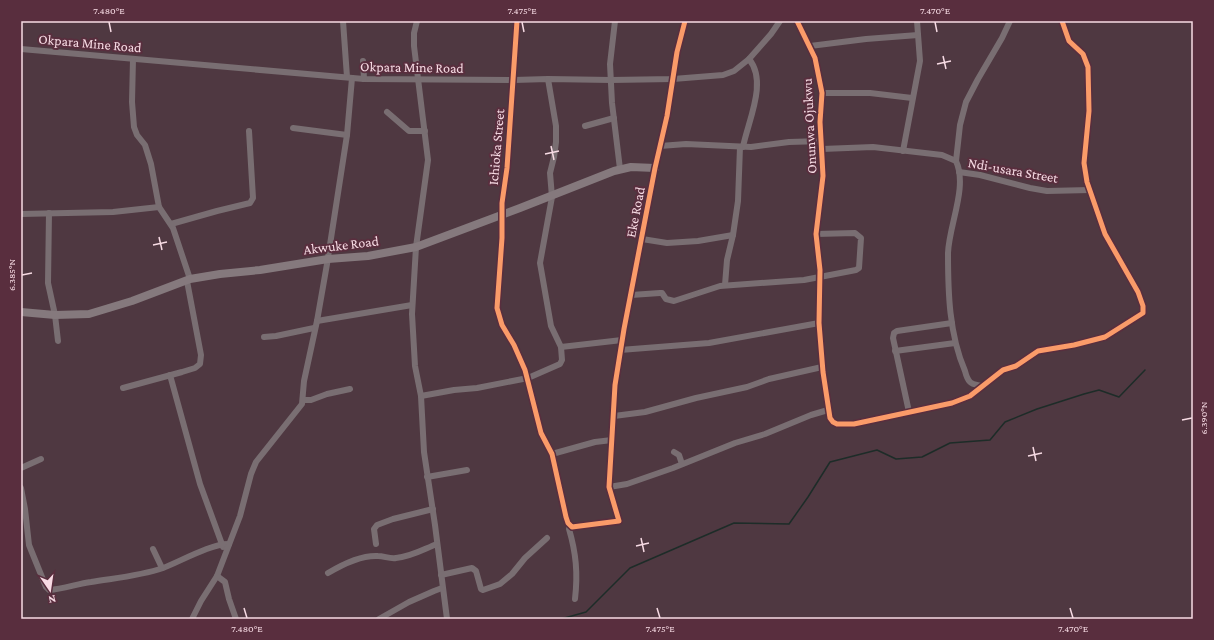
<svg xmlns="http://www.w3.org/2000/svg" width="1214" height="640" font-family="'Crimson Pro',serif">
<rect width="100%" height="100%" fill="#4f3841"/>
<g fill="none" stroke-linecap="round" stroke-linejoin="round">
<path stroke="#1d2c28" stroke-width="1.5" d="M561 619 586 612 630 568 734 523 789 524 808 497 830 462 877 450 896 459 922 457 950 443 990 440 1005 422 1037 409 1084 394 1099 390 1119 397 1145 370"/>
<g stroke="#796e72" stroke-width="6">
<path d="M343 21 347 77"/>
<path d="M417 21 414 33V46L428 160 416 247 412 314 415 366 421 396 424 452 435 525 447 619"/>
<path d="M517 21 507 168 502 203V238L497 308 502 325 514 345 525 370 541 433 552 454 566 517 568 523 572 527 619 521 609 487 615 385 624 329 655 168 667 116 677 52 685 21"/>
<path d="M615 21 610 64 612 103 620 169"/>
<path d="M797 21 815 58 822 93 820 122 823 176 816 234 820 270 819 323 823 372 830 418 833 422 837 424H854L952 403 970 396 1003 370 1016 366 1038 351 1074 345 1105 337 1143 313V306L1138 292 1105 234 1087 182 1084 163 1089 111 1088 67 1083 54 1069 41 1062 21"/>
<path d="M810 46 866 39 918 35"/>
<path d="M21 49 364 79 514 80 548 79 611 80 673 79 723 75 734 71 749 59 771 34 780 21"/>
<path d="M133 59 132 102 134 127 137 135 145 145 151 164 159 207 173 228 190 279"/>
<path d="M363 61 364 79"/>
<path d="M822 93H870L912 98"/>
<path d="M387 112 409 131H425"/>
<path d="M585 126 614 118"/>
<path d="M293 128 347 135"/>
<path d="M660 146 686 144 751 147 789 142 822 141"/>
<path d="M743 147C748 121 768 82 749 59"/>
<path d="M822 149 873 147 942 155 956 161C968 187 949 225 948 253 948 292 949 334 965 371 966 375 967 379 970 382 973 385 978 385 981 386"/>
<path d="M903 151 920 61 917 21"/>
<path d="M956 161 960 125 966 102 978 79 1002 38 1010 21"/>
<path d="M959 172 980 175 1030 188 1047 191 1090 190"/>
<path d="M49 213 48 283 55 315 58 341"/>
<path d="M21 214 113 212 159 207"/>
<path d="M171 224 217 211 250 203 253 198 249 131"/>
<path d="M642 239 667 243 698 241 733 235"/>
<path d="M725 285 727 260 733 235 738 201 740 147"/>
<path d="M631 295 660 293H662L666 299 674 301 720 286 804 280 856 270 859 268 861 238 855 233 816 234"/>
<path d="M317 321 412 305"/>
<path d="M264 337 276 336 314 328"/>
<path d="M561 347 622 340"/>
<path d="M620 350 709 343 819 323"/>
<path d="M895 351 955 343"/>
<path d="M170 375 200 484 223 547"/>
<path d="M123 388 182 372 195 368 200 364 201 355 187 281"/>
<path d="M421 396 454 390 477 388 528 378 560 364 562 360 561 347 551 326 540 263 552 197 550 173 554 157 556 142V126L548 79"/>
<path d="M303 400H311L327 394 350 389"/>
<path d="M909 412 893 338 894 333 897 331 952 323"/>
<path d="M614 416 645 412 696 398 747 387 769 379 822 367"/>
<path d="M674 452 679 455 682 464"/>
<path d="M552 454 595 442 612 440"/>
<path d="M21 468 41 459"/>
<path d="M427 477 467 470"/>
<path d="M609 487 627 484 673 468 735 443 765 434 811 415 828 410"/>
<path d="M21 488 25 509 29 545 46 587 49 590C63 589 77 584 91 582 115 578 140 576 163 568 179 562 213 543 229 544"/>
<path d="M570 526 569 529C576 553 578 573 575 599"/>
<path d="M376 544 374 529 377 525 393 519 433 509"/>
<path d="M153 549 162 568"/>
<path d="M328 573C343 564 361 555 378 556 384 556 390 559 396 558 411 557 424 549 437 544"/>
<path d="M441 575 472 568 476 571 481 589 483 590 500 584 512 574 525 558 547 538"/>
<path d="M217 576 225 582 229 599 236 619"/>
<path d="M192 619 201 601 217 576 240 516 251 474 256 462 302 404 304 381 317 321 327 264 347 135 352 78"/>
<path d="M379 619 409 602 434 591 442 588"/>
</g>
<path stroke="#85797d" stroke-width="8" d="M21 312 55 315 89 314 132 301 190 279 220 274 260 270 328 259 368 256 416 247 520 208 614 171 631 167 655 168"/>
<defs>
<g id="cycleway">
<path d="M517 21 507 168 502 203V238L497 308 502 325 514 345 525 370 541 433 552 454 566 517 568 523 572 527 619 521 609 487 615 385 624 329 655 168 667 116 677 52 685 21"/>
<path d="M797 21 815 58 822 93 820 122 823 176 816 234 820 270 819 323 823 372 830 418 833 422 837 424H854L952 403 970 396 1003 370 1016 366 1038 351 1074 345 1105 337 1143 313V306L1138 292 1105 234 1087 182 1084 163 1089 111 1088 67 1083 54 1069 41 1062 21"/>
</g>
</defs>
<use href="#cycleway" stroke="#592e3e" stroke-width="8"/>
<use href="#cycleway" stroke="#fa9b69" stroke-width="5"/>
</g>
<path fill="none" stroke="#f7dbe4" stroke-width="1.5" d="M109 22 111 32M522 22 524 32M935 22 937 32M943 56 946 69M937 64 951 61M551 146 554 160M545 154 559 151M159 237 162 250M153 245 167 242M22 275 32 273M1182 420 1192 418M1033 447 1036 461M1028 456 1042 453M641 538 644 552M636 546 649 543M244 608 247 618M657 608 660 618M1070 608 1073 618"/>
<g text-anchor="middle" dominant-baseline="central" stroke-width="4" stroke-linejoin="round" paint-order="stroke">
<g font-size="14" fill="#f7dbe4" stroke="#592e3e">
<text transform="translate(90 43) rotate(5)">Okpara Mine Road</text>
<text transform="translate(412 67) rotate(1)">Okpara Mine Road</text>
<text transform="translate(809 126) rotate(-93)">Onunwa Ojukwu</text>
<text transform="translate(496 147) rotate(-85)">Ichioka Street</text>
<text transform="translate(1013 170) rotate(10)">Ndi-usara Street</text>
<text transform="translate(635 212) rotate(-79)">Eke Road</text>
<text transform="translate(341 245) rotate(-7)">Akwuke Road</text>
</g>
</g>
<rect width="1214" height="640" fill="none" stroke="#592e3e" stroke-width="44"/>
<g transform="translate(50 590) rotate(167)" stroke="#592e3e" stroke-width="3" paint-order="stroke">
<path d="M0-3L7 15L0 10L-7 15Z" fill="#f7dbe4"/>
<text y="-6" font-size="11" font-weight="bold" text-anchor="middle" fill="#f7dbe4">N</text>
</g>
<rect x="22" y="22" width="1170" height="596" fill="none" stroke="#f7dbe4" stroke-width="1.5"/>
<g font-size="10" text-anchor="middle" fill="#f7dbe4">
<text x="109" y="14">7.480°E</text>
<text x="522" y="14">7.475°E</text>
<text x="935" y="14">7.470°E</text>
<text transform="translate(11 275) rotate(-90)" y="4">6.385°N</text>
<text transform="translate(1203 418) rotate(-90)" y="4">6.390°N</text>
<text x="247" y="632">7.480°E</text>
<text x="660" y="632">7.475°E</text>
<text x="1073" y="632">7.470°E</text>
</g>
</svg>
